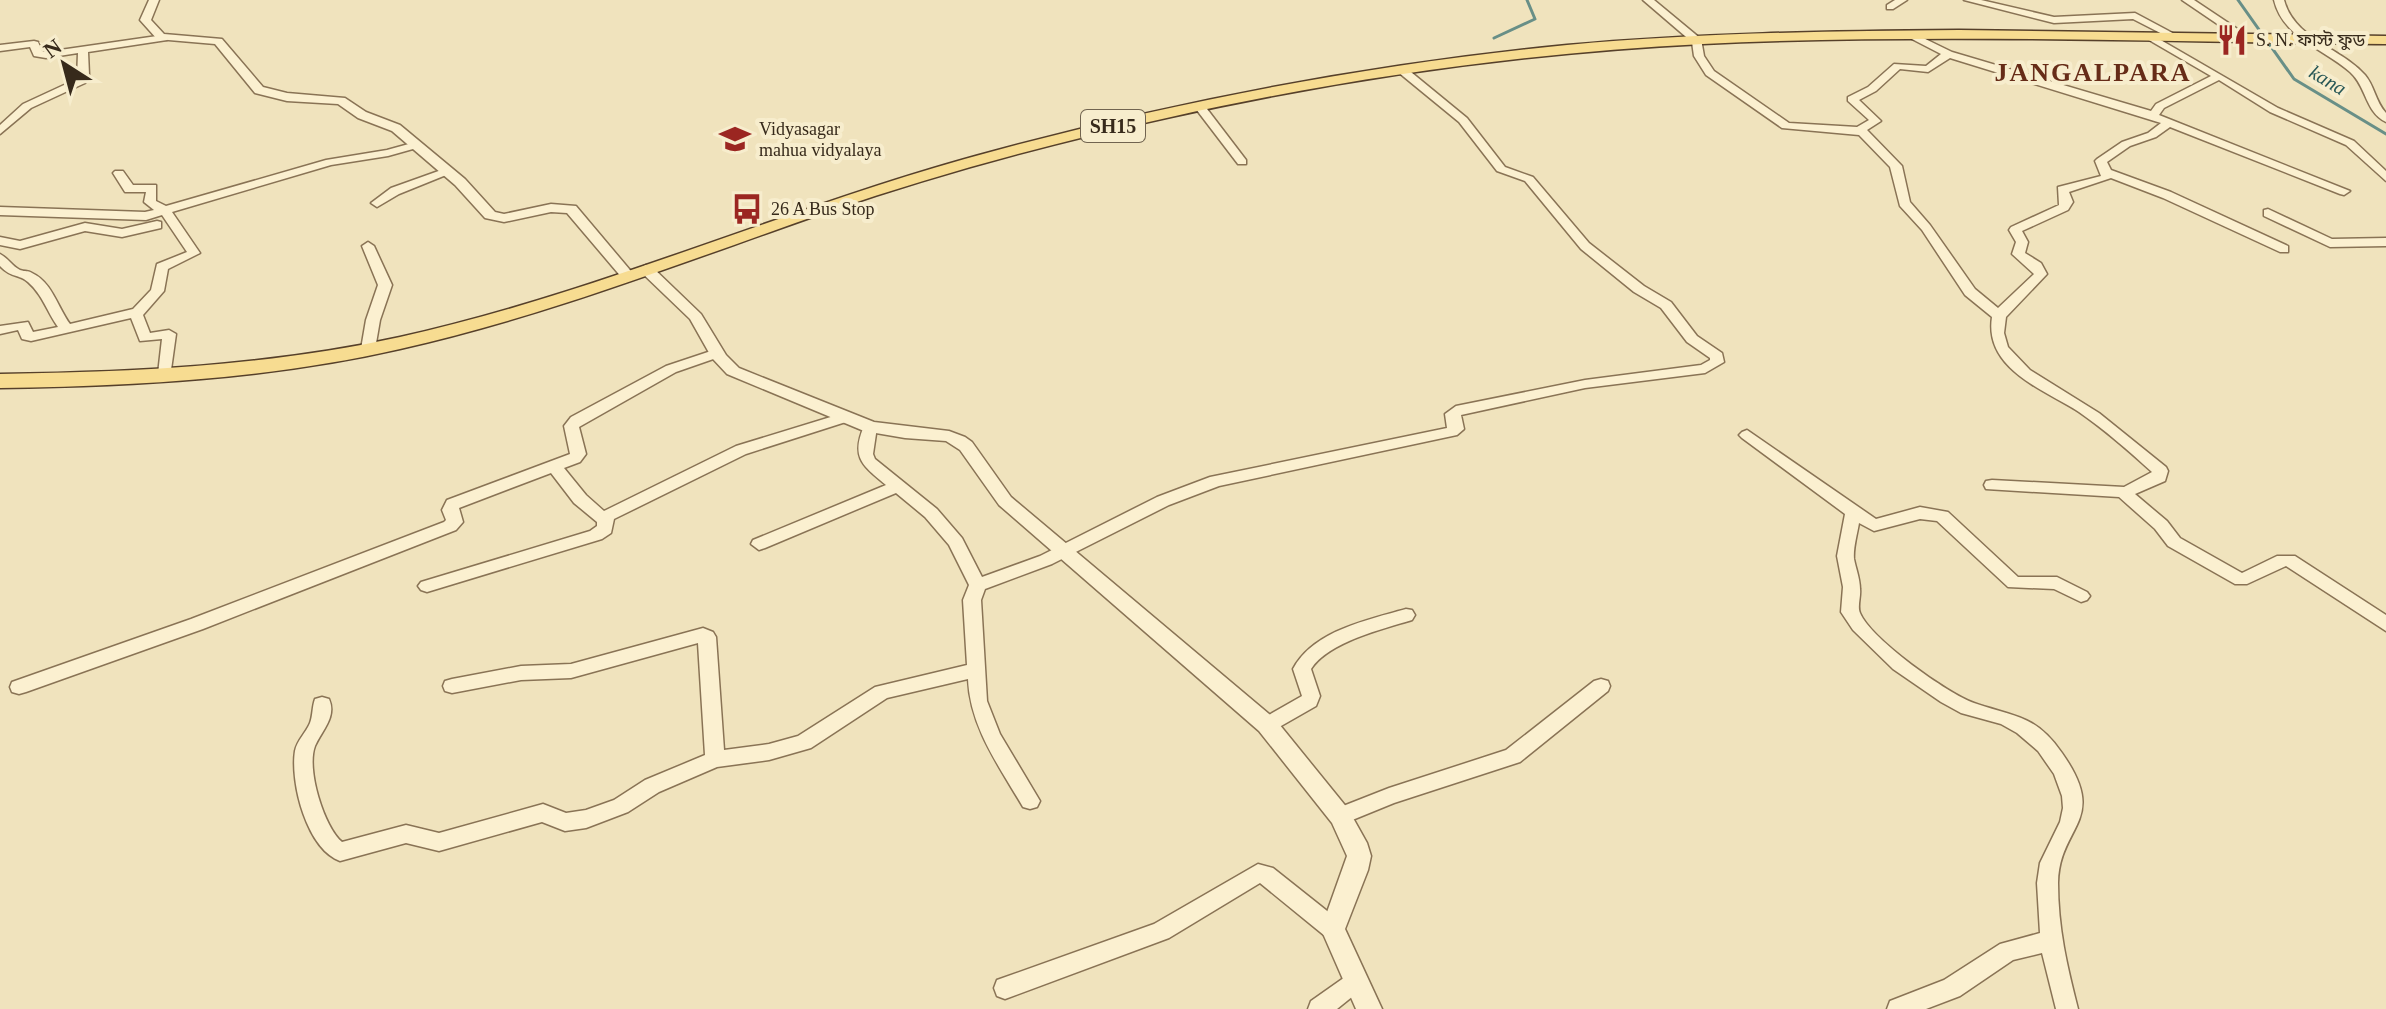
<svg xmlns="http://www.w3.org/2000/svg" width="2386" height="1009" font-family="'Times New Roman','Noto Sans Bengali',serif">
<rect width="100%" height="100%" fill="#f0e3bd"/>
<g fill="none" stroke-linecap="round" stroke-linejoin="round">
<g stroke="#688f87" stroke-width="3">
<path d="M2238 0 2294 79 2386 134"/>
<path d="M1494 38 1535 19 1527 0"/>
</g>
<defs>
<g id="minor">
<path d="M1643 0H1654L1701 39 1704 56 1714 71 1789 123 1857 127 1869 120 1848 101V97L1868 87 1894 64 1926 66 1941 54 1910 38V34L1913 33 1952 52 2151 111 2156 104 2211 76 2149 40V36L2152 35 2278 108 2354 141 2386 171V181L2346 145 2270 112 2219 80 2164 108 2159 115 2350 191 2344 195 2340 194 2170 127 2156 137 2130 146 2107 162 2111 170 2171 192 2288 246V252H2280L2163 198 2111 178 2069 192 2073 202 2068 210 2022 231 2028 242 2025 253 2041 263 2047 274 2006 317 2004 333 2008 347 2030 370 2099 413 2166 467 2168 471 2165 481 2135 494 2167 521 2180 538 2242 573 2277 556H2295L2386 615V631L2286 566 2247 584H2235L2168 546 2155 529 2119 497 1986 489 1984 485 1986 481 1992 480 2124 487 2152 472C2129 451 2105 430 2079 412 2043 389 1984 369 1992 317L1965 295 1922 230 1900 206 1890 167 1859 135 1782 128 1706 75 1694 56 1692 42ZM1950 58 2161 123 2148 133 2122 142 2097 159 2095 161 2101 176 2058 187 2059 205 2011 227 2009 230 2016 242 2012 254 2034 274 1998 308 1975 289 1930 225 1910 202 1902 166 1867 130 1881 121 1859 100 1876 91 1900 69 1928 72Z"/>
<path d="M1895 0H1907L1893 9H1887V5Z"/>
<path d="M1964 0H1981L2054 17 2135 13 2180 37 2172 39 2133 19 2054 23Z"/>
<path d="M2274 0H2284C2294 39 2340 47 2365 75 2375 87 2375 101 2386 113V122C2365 112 2367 87 2350 72 2324 49 2283 38 2274 0Z"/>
<path d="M164 35 169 38 167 40 88 52 89 75 85 83 31 108 0 134V125L23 104 77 79 78 53 46 58 34 56 30 47 0 51V45L34 41 38 42 42 51 46 52Z"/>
<path d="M1398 68H1406L1467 118 1505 167 1533 177 1589 243 1644 286 1671 302 1697 336 1722 353 1724 362 1705 373 1585 388 1461 415 1464 429 1457 435 1219 486 1169 505 1052 564 985 589 981 600 987 701 1000 734 1040 801 1037 807 1030 809 1023 807C999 766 970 727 968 679L887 698 811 748 769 760 717 767 659 792 628 812 586 828 565 831 542 822 439 851 406 843 340 861C307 849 290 783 295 751 297 740 306 733 310 723 313 715 312 707 315 699L322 697 329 699C337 717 322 730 315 746 306 769 324 827 342 842L406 825 439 833 543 804 566 813 586 810 614 800 645 780 705 755 698 643 571 678 521 680 452 693 445 691 443 686 445 681 452 679 521 666 571 664 703 628 713 632 716 637 724 750 769 744 798 736 875 687 967 665 963 600 969 585 949 545 925 517 896 493 765 548 759 550 751 544 753 540 886 485C862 465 850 457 865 424H875L877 427 873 454 875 459 937 509 962 538 982 577 1040 556 1157 497 1210 477 1447 428 1445 414 1456 406 1585 380 1701 365 1710 360V358L1687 342 1661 308 1634 292 1581 249 1525 181 1497 171 1459 122 1398 72Z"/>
<path d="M1196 105H1204L1246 160V164H1238L1196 109Z"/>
<path d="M416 142 420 143V147L388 156 331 165 172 212 200 253 168 269 164 291 143 315 150 333 169 330 176 334 170 377H160L158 374 162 339 140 341 131 318 31 341 22 339 18 330 0 334V326L28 322 33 332 58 327C47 312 43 295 28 282 19 274 11 278 0 266V254C8 258 12 266 20 270 26 272 27 270 32 273 52 282 58 308 70 324L133 309 151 290 157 264 187 252 162 215 146 220 0 215V207L145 212 154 210 144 202 146 192H125L113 173 115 171H123L133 185H156V201L166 206 326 160 387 150Z"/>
<path d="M447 168 453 171 451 173 399 194 377 207 371 203 391 188Z"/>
<path d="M2268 209 2332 239 2386 238V246L2330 247 2264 216V210Z"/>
<path d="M157 221 161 222V228L122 237 85 231 20 249 0 245V237L20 241 85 223 122 229Z"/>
<path d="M368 242 374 246 392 285 380 320 375 349 368 353 361 349 366 320 378 285 362 246Z"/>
<path d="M717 349 724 353 722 356 676 372 579 427 586 454 580 462 564 468 586 495 604 511 736 446 847 412 854 417 852 420 746 454 614 519 611 533 602 539 427 592 421 590 418 586 421 582 590 531 597 526V522L574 503 551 473 459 508 463 522 456 530 203 629 26 692 19 694 12 692 10 687 12 682 191 619 444 522 446 520 442 510 447 500 570 454 564 426 571 417 666 366Z"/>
<path d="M1747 430 1876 519 1920 507 1948 512 2018 577H2057L2087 592 2090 596 2087 600 2081 602 2054 589 2008 587 1937 521 1920 519 1874 531 1859 523C1857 535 1853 548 1854 559 1856 569 1860 579 1860 589 1861 597 1857 606 1860 613 1871 639 1948 694 1974 703 2014 717 2035 714 2062 753 2110 821 2059 825 2058 883 2058 928 2067 966 2078 1009H2056L2042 953 2013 960 1960 996 1926 1009H1887L1890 1001 1944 980 2000 944 2040 933 2037 883 2040 863 2060 822 2063 808 2062 796 2054 774 2038 751 2017 733 2001 724 1961 713 1941 702 1893 669 1853 630 1841 612 1843 587 1837 556 1845 514 1742 438 1739 435 1742 432Z"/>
<path d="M1406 609 1412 610 1415 615 1412 620C1383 629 1328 642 1311 669L1320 696 1316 706 1274 730 1267 733 1260 730 1258 725 1260 720 1302 696 1293 669C1313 631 1367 620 1406 609Z"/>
<path d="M1601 679 1608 681 1610 686 1608 691 1520 762 1394 803 1340 825 1333 822 1330 816 1333 810 1389 788 1506 750 1594 681Z"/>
<path d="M1258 864 1273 868 1341 922 1344 929 1341 936 1333 939 1325 936 1260 883 1169 938 1005 999 997 996 994 988 997 980 1154 924Z"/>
<path d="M1355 970 1363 974 1366 981 1363 988 1337 1009H1308L1311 1001Z"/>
</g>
<g id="tertiary">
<path d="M149 0H159L151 20 164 34 222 39 263 87 287 93 345 98 366 112 400 125 465 179 495 212 504 214 551 204 576 206 635 276 633 279H623L567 213 551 212 504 222 485 218 455 185 392 131 358 118 338 104 287 101 255 93 215 44 157 39 140 20Z"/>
<path d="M2182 0H2194L2251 38 2241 40Z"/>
<path d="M646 265 651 266 701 314 726 355 739 368 874 422 949 431 965 437 972 442 1011 497 1275 719 1348 809 1367 843 1371 856 1368 870 1345 929 1382 1009H1356L1321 929 1347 856 1332 823 1259 731 999 505 960 450 946 441 905 438 864 431 727 374 712 358 690 319 641 272 639 269Z"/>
</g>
<path id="primary" d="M1959 30 2386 36V44C2158 42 1930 33 1703 44 1524 53 1346 78 1171 117 1056 142 941 173 830 211 688 260 547 316 400 349 269 379 134 386 0 388V374C134 372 268 366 400 337 603 292 794 204 994 151 1182 100 1373 64 1567 45 1697 33 1828 31 1959 30Z"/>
</defs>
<use href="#minor" stroke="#897355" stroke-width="3"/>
<use href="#tertiary" stroke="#897355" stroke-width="3"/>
<use href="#primary" stroke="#56402a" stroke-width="3"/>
<use href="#minor" fill="#fbf0d0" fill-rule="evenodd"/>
<use href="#tertiary" fill="#fbf0d0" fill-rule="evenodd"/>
<use href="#primary" fill="#f7dc91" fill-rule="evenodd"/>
</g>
<defs>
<symbol id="restaurant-bare" viewBox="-9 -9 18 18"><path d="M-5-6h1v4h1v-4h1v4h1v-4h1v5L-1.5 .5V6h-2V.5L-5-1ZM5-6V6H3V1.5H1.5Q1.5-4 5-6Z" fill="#9b2621" stroke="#f7edcd" stroke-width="2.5" paint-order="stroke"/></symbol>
<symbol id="university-bare" viewBox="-9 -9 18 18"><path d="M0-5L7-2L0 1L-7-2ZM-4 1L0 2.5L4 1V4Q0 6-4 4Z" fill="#9b2621" stroke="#f7edcd" stroke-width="2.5" paint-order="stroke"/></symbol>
<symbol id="bus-bare" viewBox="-9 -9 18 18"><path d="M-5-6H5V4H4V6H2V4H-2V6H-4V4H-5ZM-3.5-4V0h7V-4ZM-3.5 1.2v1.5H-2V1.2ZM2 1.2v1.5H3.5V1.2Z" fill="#9b2621" stroke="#f7edcd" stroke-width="2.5" paint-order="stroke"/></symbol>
</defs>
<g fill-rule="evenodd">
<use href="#restaurant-bare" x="2210" y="18" width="44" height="44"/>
<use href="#university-bare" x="713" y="117" width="44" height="44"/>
<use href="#bus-bare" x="725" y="187" width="44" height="44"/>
</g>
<g text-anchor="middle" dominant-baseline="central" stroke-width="8" stroke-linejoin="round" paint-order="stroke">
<g font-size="18" fill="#372a1b" stroke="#f7edcd" text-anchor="start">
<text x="2256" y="40">S. N. ফাস্ট ফুড</text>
<text x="759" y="129">Vidyasagar<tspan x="759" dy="21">mahua vidyalaya</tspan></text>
<text x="771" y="209">26 A Bus Stop</text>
</g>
<g font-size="20" font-style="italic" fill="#295857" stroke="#f7edcd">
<text transform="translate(2328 80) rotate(31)">kana</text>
</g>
<rect fill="#f7edcd" stroke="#716450" stroke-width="2" x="1081" y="110" width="64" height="32" rx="6"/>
<g font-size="20" font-weight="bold" fill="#372a1b">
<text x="1113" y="126">SH15</text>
</g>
<g font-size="26" font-weight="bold" letter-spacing="2" fill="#662c18" stroke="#f7edcd">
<text x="2093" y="72">JANGALPARA</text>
</g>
</g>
<g transform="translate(64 64) rotate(324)" stroke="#f7edcd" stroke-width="6" paint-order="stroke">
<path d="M0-6L14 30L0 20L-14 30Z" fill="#372a1b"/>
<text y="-12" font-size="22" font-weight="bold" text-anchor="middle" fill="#372a1b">N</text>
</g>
</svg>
